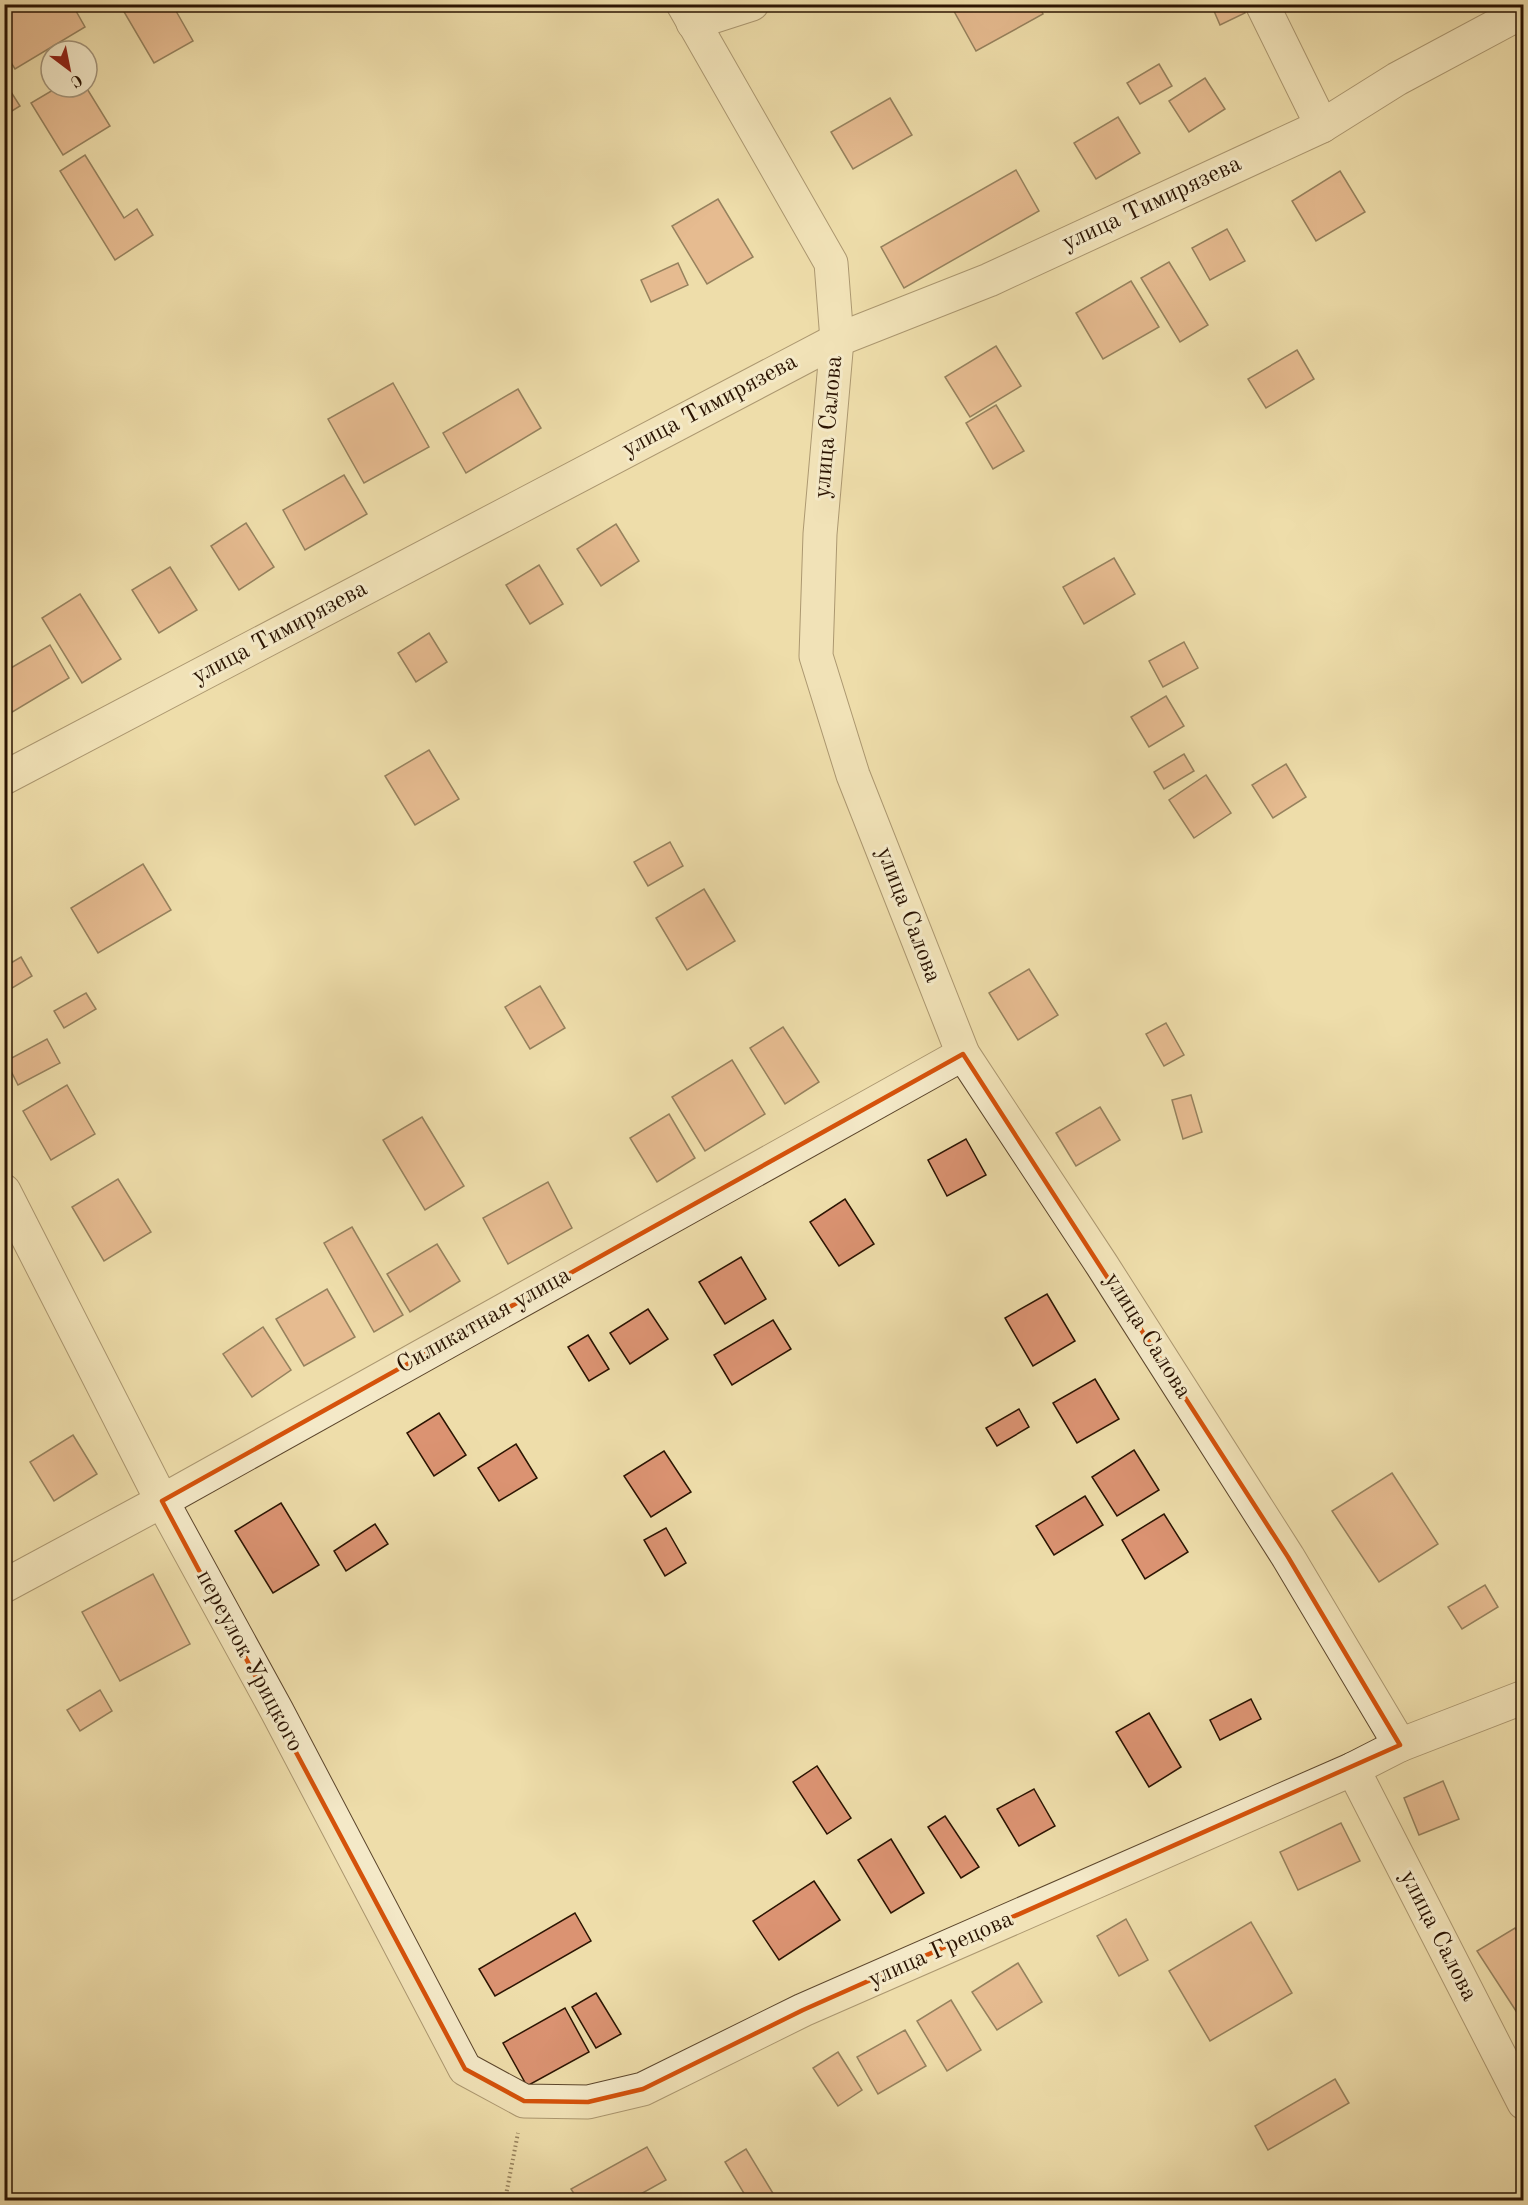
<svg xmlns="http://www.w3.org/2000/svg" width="1528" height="2205" font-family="'Old Standard TT',serif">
<rect width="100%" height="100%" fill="#eda"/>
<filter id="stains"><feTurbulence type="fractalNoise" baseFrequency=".00333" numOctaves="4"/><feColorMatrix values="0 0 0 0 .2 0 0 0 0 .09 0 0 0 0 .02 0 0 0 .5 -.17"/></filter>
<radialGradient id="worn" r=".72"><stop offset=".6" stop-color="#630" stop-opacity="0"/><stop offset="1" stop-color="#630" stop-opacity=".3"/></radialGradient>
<g fill="#db9372" stroke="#2b1402" stroke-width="1.5">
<path d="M4 4H72L85 27 15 69 4 51Z"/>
<path d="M172 4 193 41 154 63 120 5Z"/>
<path d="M950 4H1038L1043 14 976 51Z"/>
<path d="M1211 4H1241L1245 13 1220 25Z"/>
<path d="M1159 64 1172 86 1140 104 1127 83Z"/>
<path d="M1205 78 1225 109 1189 132 1169 101Z"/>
<path d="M4 81 20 106 4 116Z"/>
<path d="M58 87H86L110 126 63 155 31 103Z"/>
<path d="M890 98 912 135 853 169 831 132Z"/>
<path d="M1118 117 1140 153 1096 179 1074 143Z"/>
<path d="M85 155 124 218 137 209 153 235 115 260 60 171Z"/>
<path d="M1016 170 1039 211 904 288 881 247Z"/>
<path d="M1340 171 1365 212 1316 241 1292 201Z"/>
<path d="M718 199 753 257 707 284 672 226Z"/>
<path d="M1227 229 1245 261 1210 280 1192 248Z"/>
<path d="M1169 262 1208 325 1180 342 1141 278Z"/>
<path d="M678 263 688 285 651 302 641 280Z"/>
<path d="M1131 281 1159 327 1103 359 1076 313Z"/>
<path d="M996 346 1021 386 970 417 945 377Z"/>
<path d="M1297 350 1314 379 1266 408 1248 379Z"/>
<path d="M393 383 429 447 364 483 328 419Z"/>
<path d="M518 389 541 428 466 473 443 433Z"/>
<path d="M996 405 1024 451 993 469 966 423Z"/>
<path d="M344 475 367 514 305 550 283 510Z"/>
<path d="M246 523 274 567 239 590 211 546Z"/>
<path d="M616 524 639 561 601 586 577 549Z"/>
<path d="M1114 558 1135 594 1084 624 1063 587Z"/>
<path d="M539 565 563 604 530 624 506 585Z"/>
<path d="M170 567 197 610 159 633 132 590Z"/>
<path d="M80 594 121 659 82 683 42 618Z"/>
<path d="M429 633 447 662 416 682 398 653Z"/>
<path d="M1184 642 1198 668 1163 687 1149 661Z"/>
<path d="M50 645 69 678 9 714 4 706V672Z"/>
<path d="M1166 696 1184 726 1149 747 1131 717Z"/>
<path d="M429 750 459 799 415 825 385 776Z"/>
<path d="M1184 754 1194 771 1164 789 1154 772Z"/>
<path d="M1286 764 1306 797 1273 818 1252 785Z"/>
<path d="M1206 775 1231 813 1194 838 1169 800Z"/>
<path d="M670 842 683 866 648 886 634 862Z"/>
<path d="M143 864 171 910 98 953 71 908Z"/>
<path d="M704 889 735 941 687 970 656 918Z"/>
<path d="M21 957 32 976 4 993V967Z"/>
<path d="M1029 969 1058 1015 1018 1040 989 993Z"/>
<path d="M540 986 565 1028 530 1049 505 1007Z"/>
<path d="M86 993 96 1009 64 1028 54 1011Z"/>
<path d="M1166 1023 1184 1055 1164 1066 1146 1034Z"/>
<path d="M783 1027 819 1082 785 1104 750 1048Z"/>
<path d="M47 1039 60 1063 18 1085 6 1061Z"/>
<path d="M732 1060 765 1114 705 1151 672 1097Z"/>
<path d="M67 1085 95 1134 51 1160 23 1111Z"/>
<path d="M1191 1095 1202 1132 1183 1139 1172 1100Z"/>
<path d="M1100 1107 1120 1140 1076 1166 1056 1133Z"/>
<path d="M669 1114 695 1158 657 1182 630 1138Z"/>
<path d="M422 1117 464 1186 425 1210 383 1140Z"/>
<path d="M966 1139 986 1175 947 1196 928 1160Z"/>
<path d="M118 1179 151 1232 104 1261 72 1207Z"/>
<path d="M548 1182 572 1228 508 1264 483 1218Z"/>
<path d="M845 1199 874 1244 839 1266 810 1222Z"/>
<path d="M352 1227 403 1315 374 1332 324 1243Z"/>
<path d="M437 1244 460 1281 410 1312 387 1274Z"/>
<path d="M741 1257 766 1299 725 1324 699 1282Z"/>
<path d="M327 1289 355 1337 304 1366 276 1319Z"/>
<path d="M1047 1294 1075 1341 1033 1366 1005 1318Z"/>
<path d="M648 1309 668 1339 630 1364 610 1333Z"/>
<path d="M773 1320 791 1349 732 1385 714 1355Z"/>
<path d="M263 1327 291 1370 252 1397 223 1354Z"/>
<path d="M588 1335 609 1369 589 1381 568 1347Z"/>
<path d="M1095 1379 1119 1419 1077 1443 1053 1403Z"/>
<path d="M1019 1409 1029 1427 997 1446 986 1428Z"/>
<path d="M439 1413 466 1455 434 1476 407 1433Z"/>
<path d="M73 1435 97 1474 54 1501 30 1462Z"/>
<path d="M516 1444 537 1478 499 1501 478 1468Z"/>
<path d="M1134 1450 1159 1490 1117 1516 1092 1477Z"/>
<path d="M664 1451 691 1492 651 1517 624 1476Z"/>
<path d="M1392 1473 1438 1544 1379 1582 1332 1511Z"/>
<path d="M1085 1496 1103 1525 1054 1555 1036 1526Z"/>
<path d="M281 1503 319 1565 273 1593 235 1531Z"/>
<path d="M1164 1514 1188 1552 1145 1579 1122 1540Z"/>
<path d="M375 1524 388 1544 346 1571 334 1551Z"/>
<path d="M666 1528 686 1563 665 1576 644 1540Z"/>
<path d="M153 1574 190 1644 120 1681 82 1612Z"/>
<path d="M1485 1585 1498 1607 1462 1629 1448 1607Z"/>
<path d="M100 1690 112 1711 80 1731 67 1710Z"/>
<path d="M1251 1699 1261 1719 1220 1740 1210 1720Z"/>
<path d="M1149 1713 1181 1767 1149 1787 1116 1732Z"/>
<path d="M817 1766 851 1818 827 1834 793 1782Z"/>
<path d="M1443 1781 1459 1819 1419 1835 1404 1798Z"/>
<path d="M1034 1789 1055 1826 1019 1846 997 1809Z"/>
<path d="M945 1816 979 1867 961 1878 928 1827Z"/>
<path d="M1341 1823 1360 1861 1298 1890 1280 1852Z"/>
<path d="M891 1839 924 1893 891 1913 858 1860Z"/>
<path d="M814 1881 840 1920 779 1960 753 1921Z"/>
<path d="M575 1913 591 1941 495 1996 479 1969Z"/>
<path d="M1126 1919 1148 1960 1119 1976 1097 1936Z"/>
<path d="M1251 1922 1292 1993 1210 2041 1169 1971Z"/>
<path d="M1515 1928 1524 1942V2007L1516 2011 1477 1951Z"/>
<path d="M1018 1963 1042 2002 997 2030 972 1992Z"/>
<path d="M596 1993 621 2034 596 2048 572 2007Z"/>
<path d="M951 2000 981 2050 947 2071 917 2021Z"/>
<path d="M565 2008 589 2052 527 2086 503 2043Z"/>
<path d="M905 2030 926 2066 878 2094 857 2057Z"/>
<path d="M838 2052 862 2090 838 2106 813 2068Z"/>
<path d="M1335 2079 1349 2103 1268 2150 1255 2126Z"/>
<path d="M647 2147 666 2180 630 2200H578L571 2189Z"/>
<path d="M746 2149 774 2195 764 2200H748L725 2162Z"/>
</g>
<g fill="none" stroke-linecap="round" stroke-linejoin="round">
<defs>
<g id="street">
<path d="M683 4 831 263 837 340 820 534 816 656 853 775 963 1054 1102 1265 1288 1557 1400 1745"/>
<path d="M1262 4 1322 126"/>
<path d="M693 23 752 4"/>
<path d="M4 778 837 340 989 280 1322 126 1397 79 1524 11"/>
<path d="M4 1191 162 1501 277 1711 465 2069 524 2101 588 2102 643 2089 803 2010 1353 1769 1400 1745 1524 1697"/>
<path d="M4 1586 162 1501 963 1054"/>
<path d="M1353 1769 1524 2103"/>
</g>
</defs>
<use href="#street" stroke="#5c462c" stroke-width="35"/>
<path stroke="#2b1402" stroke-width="4" stroke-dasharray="1.5 3" stroke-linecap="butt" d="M505 2200 518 2133"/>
<use href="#street" stroke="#f4e9c8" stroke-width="33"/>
</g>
<path d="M0 0H1528V2205H0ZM963 1054 1288 1557 1400 1745 803 2010 643 2089 588 2102 524 2101 465 2069 162 1501Z" fill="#eda" fill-opacity=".55" fill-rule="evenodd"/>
<path fill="none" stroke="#d5520b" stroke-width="4.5" stroke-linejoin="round" d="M963 1054 1288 1557 1400 1745 803 2010 643 2089 588 2102 524 2101 465 2069 162 1501Z"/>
<g text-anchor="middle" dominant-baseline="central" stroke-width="6" stroke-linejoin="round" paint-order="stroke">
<g font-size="24" fill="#2b1402" stroke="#f4e9c8">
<text transform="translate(1152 204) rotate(-25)">улица Тимирязева</text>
<text transform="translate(710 406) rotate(-28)">улица Тимирязева</text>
<text transform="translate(829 427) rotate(-85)">улица Салова</text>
<text transform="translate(280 633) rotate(-28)">улица Тимирязева</text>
<text transform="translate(908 915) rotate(69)">улица Салова</text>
<text transform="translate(484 1321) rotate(-29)">Силикатная улица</text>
<text transform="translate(1147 1336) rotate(58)">улица Салова</text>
<text transform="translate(249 1661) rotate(62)">переулок Урицкого</text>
<text transform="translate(1438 1936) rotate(63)">улица Салова</text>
<text transform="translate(941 1950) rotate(-24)">улица Грецова</text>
</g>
</g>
<rect width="1528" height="2205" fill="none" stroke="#eda" stroke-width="24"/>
<rect x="6" y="6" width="1516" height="2193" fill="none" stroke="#2b1402" stroke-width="3"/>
<rect x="12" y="12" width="1504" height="2181" fill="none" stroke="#2b1402" stroke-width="1.5"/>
<g transform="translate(69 69) rotate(148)"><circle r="28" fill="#f4e9c8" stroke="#a49479" stroke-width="1.5"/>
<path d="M0-4.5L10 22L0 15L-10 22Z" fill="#8f2418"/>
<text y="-9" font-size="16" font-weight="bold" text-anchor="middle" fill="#2b1402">С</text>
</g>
<rect width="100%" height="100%" filter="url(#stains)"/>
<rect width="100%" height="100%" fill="url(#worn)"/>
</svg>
